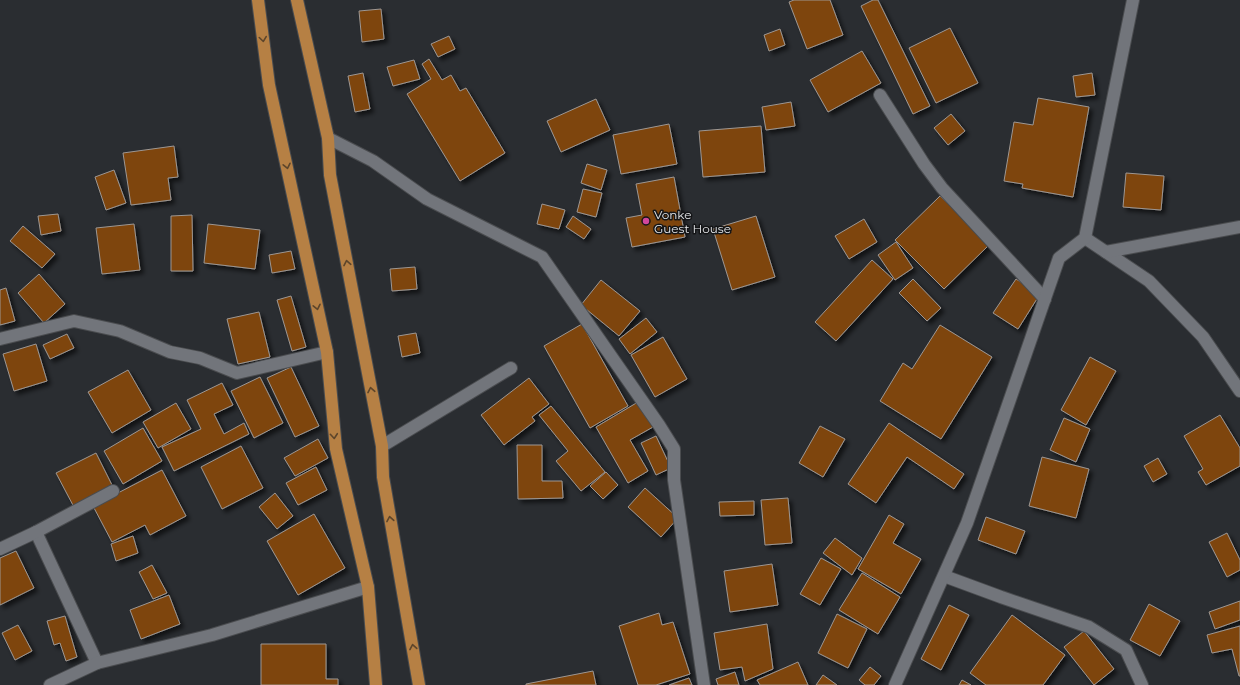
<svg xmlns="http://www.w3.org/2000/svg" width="1240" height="685" font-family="Montserrat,sans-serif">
<defs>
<filter id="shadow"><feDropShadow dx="3.5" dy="3.5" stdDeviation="2" flood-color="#0009"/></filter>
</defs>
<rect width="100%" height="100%" fill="#2a2d31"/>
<g fill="#7e440b" stroke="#9d9793" filter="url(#shadow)">
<path d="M794 0H830L843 35 807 49 789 2Z"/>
<path d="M873 0H878L930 106 913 114 861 6Z"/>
<path d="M381 9 384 39 362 42 359 11Z"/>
<path d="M950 28 978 83 936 103 909 48Z"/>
<path d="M780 29 785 45 769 51 764 35Z"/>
<path d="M449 36 455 49 438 57 431 44Z"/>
<path d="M862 51 881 83 828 112 810 80Z"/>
<path d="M429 59 442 80 451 75 460 91 466 88 505 153 460 181 407 94 431 79 422 64Z"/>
<path d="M414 60 420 79 393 86 387 67Z"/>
<path d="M363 73 370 109 355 112 348 76Z"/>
<path d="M1092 73 1095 95 1076 97 1073 76Z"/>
<path d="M1038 98 1089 107 1073 197 1022 188 1023 184 1004 181 1014 122 1033 125Z"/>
<path d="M596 99 610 130 561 152 547 121Z"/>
<path d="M791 102 795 126 766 130 762 107Z"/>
<path d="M951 114 965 131 948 145 934 128Z"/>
<path d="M669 124 677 164 621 174 613 135Z"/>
<path d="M761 126 765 172 703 177 699 131Z"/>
<path d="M174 146 178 177 168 178 171 200 131 205 123 153Z"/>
<path d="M587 164 607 170 601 190 581 183Z"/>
<path d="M114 170 126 203 106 210 95 177Z"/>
<path d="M1126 173 1164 176 1161 210 1123 207Z"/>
<path d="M674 177 685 237 632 247 626 218 642 215 636 184Z"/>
<path d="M583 189 602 193 596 217 577 212Z"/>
<path d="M940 196 989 245 944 289 895 240Z"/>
<path d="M542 204 565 210 559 229 537 224Z"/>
<path d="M58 214 61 231 41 235 38 216Z"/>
<path d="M192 215 193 271H171V216Z"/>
<path d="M573 216 591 229 584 239 566 227Z"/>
<path d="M756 216 775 277 732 290 713 229Z"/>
<path d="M864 219 877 242 849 259 835 236Z"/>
<path d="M134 224 140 270 102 274 96 228Z"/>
<path d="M208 224 260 230 255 269 204 263Z"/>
<path d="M23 226 55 254 42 268 10 241Z"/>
<path d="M896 242 913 268 895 280 878 255Z"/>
<path d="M291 251 295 269 272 273 269 255Z"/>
<path d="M872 260 893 279 836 341 815 322Z"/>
<path d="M415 267 417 289 392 291 390 269Z"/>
<path d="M39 274 65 304 44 323 18 293Z"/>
<path d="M913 279 941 308 927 321 899 293Z"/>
<path d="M1016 279 1040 294 1018 329 993 313Z"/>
<path d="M601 280 640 311 619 336 581 305Z"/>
<path d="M6 288 15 321 0 325V290Z"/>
<path d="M291 296 306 347 292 351 277 300Z"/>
<path d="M259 312 270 357 238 364 227 319Z"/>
<path d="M646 318 657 332 630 354 619 339Z"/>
<path d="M582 324 628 406 590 428 544 346Z"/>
<path d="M940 325 992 357 941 439 880 401 903 363 912 369Z"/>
<path d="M416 333 420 353 402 357 398 336Z"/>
<path d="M67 334 74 348 50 359 43 345Z"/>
<path d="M663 337 687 379 655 397 631 355Z"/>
<path d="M36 344 47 381 14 391 3 354Z"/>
<path d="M1090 357 1116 371 1086 425 1061 410Z"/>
<path d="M291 367 319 426 295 437 267 378Z"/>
<path d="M128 370 151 410 112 433 88 392Z"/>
<path d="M260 377 283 423 254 438 231 391Z"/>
<path d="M529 378 549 404 532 417 535 421 504 445 481 415Z"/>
<path d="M222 383 233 405 214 414 224 434 244 423 249 434 174 471 162 447 201 429 187 400Z"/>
<path d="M638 402 653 427 630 440 648 471 628 483 596 427Z"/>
<path d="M176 403 191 429 158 448 143 422Z"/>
<path d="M551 406 605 472 581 491 556 461 568 451 539 415Z"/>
<path d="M1220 415 1240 448V466L1206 485 1198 472 1203 469 1184 436Z"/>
<path d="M1064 418 1090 429 1076 462 1050 450Z"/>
<path d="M889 423 964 474 954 489 907 457 876 503 848 484Z"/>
<path d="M820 426 845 439 823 477 799 463Z"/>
<path d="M143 428 162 461 123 484 104 451Z"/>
<path d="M656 436 671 468 656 475 641 443Z"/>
<path d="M318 439 328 458 295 476 284 458Z"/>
<path d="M517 445H542V481H562L563 498 518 499Z"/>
<path d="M241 446 263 488 222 509 201 467Z"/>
<path d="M96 453 114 489 75 509 56 473Z"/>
<path d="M1042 457 1089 469 1076 518 1029 506Z"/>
<path d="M1158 458 1167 474 1153 482 1144 466Z"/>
<path d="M316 467 327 490 298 505 286 483Z"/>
<path d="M162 470 186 516 150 535 145 525 112 542 93 506Z"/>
<path d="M606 472 618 485 603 499 590 486Z"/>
<path d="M645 488 678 518 661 537 628 507Z"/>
<path d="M275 493 293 516 277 529 259 507Z"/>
<path d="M788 498 792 543 765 545 761 500Z"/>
<path d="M754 501V515L720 516 719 502Z"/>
<path d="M314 514 345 568 298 595 267 541Z"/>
<path d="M889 515 904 524 893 543 921 559 901 594 858 569Z"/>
<path d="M986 517 1025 531 1016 554 978 540Z"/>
<path d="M1227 533 1240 560V570L1227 577 1209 542Z"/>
<path d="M133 536 138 553 116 561 111 544Z"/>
<path d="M835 538 862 558 852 575 823 553Z"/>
<path d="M16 551 34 588 0 605V558Z"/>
<path d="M821 558 841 569 820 605 800 594Z"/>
<path d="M772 564 778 605 730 612 724 571Z"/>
<path d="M152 565 167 593 153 599 139 572Z"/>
<path d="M862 573 900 597 878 634 839 610Z"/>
<path d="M169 595 180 624 141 639 130 610Z"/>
<path d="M1240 601V620L1215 629 1209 612Z"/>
<path d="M1149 604 1180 621 1160 656 1130 640Z"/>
<path d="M949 605 969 615 941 670 921 659Z"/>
<path d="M659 613 662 625 673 622 690 674 656 685H638L619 626Z"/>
<path d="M837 614 867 629 848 668 818 653Z"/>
<path d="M1012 615 1065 655 1043 685H986L970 673Z"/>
<path d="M65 616 77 657 66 661 60 643 54 645 47 621Z"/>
<path d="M767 624 773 669 745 681 742 667 720 670 714 633Z"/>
<path d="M18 625 32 651 15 660 2 633Z"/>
<path d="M1240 626V676H1239L1232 649 1212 653 1207 635Z"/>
<path d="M1084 631 1114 669 1094 685 1064 647Z"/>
<path d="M261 644H326V679H338V685H261Z"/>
<path d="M798 662 808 685H760L757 680Z"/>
<path d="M870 667 881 676 874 685H865L859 680Z"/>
<path d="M593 671 596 685H526V684Z"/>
<path d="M735 672 739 685H718L716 679Z"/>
<path d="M823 675 837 685H816Z"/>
<path d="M689 678 692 685H669Z"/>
<path d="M962 680 971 685H959Z"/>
</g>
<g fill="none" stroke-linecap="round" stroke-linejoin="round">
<defs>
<g id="minor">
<path d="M880 95 924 164 942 188 1045 299"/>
<path d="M328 138 373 161 427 199 542 257 659 425 674 449V480L704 685"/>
<path d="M1085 238 1149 281 1203 337 1240 391"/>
<path d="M1106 252 1240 227"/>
<path d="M0 339 74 321 120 331 170 352 200 358 237 373 327 352"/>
<path d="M382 446 511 368"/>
<path d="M36 532 97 663"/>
<path d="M0 549 36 532 113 491"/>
<path d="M944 576 1001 597 1089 627 1126 650 1142 685"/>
<path d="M50 685 97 663 212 635 368 587"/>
<path d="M895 685 967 523 1059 258 1085 238 1133 0"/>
</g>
<g id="major">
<path d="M258 0 269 85 327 352 336 449 368 587 376 685"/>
<path d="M297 0 328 138 330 175 382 446 383 477 419 685"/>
</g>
</defs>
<use href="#minor" stroke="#4a4c4f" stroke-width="14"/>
<use href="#major" stroke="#4a4c4f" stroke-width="14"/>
<use href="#minor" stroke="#72757b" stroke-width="12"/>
<use href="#major" stroke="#b68044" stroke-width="12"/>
</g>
<defs><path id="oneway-chevron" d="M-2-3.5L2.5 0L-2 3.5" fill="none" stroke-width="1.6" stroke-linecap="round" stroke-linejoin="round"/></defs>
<g stroke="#5d452b">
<use href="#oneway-chevron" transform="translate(263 39) rotate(82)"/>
<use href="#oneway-chevron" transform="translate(287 166) rotate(78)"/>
<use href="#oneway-chevron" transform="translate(347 263) rotate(-101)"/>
<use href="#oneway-chevron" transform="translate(317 307) rotate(78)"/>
<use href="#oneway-chevron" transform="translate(371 390) rotate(-101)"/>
<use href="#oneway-chevron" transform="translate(334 436) rotate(85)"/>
<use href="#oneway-chevron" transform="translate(390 519) rotate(-100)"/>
<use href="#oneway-chevron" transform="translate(413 647) rotate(-100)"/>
</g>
<circle fill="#d1479c" stroke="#141517" stroke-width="1.5" cx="646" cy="221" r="4"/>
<g text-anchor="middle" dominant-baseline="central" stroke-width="3" stroke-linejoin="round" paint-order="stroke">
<g font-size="12" fill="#e5e7ea" stroke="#141517" text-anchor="start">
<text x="654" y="214">Vonke<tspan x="654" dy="14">Guest House</tspan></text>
</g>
</g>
</svg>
